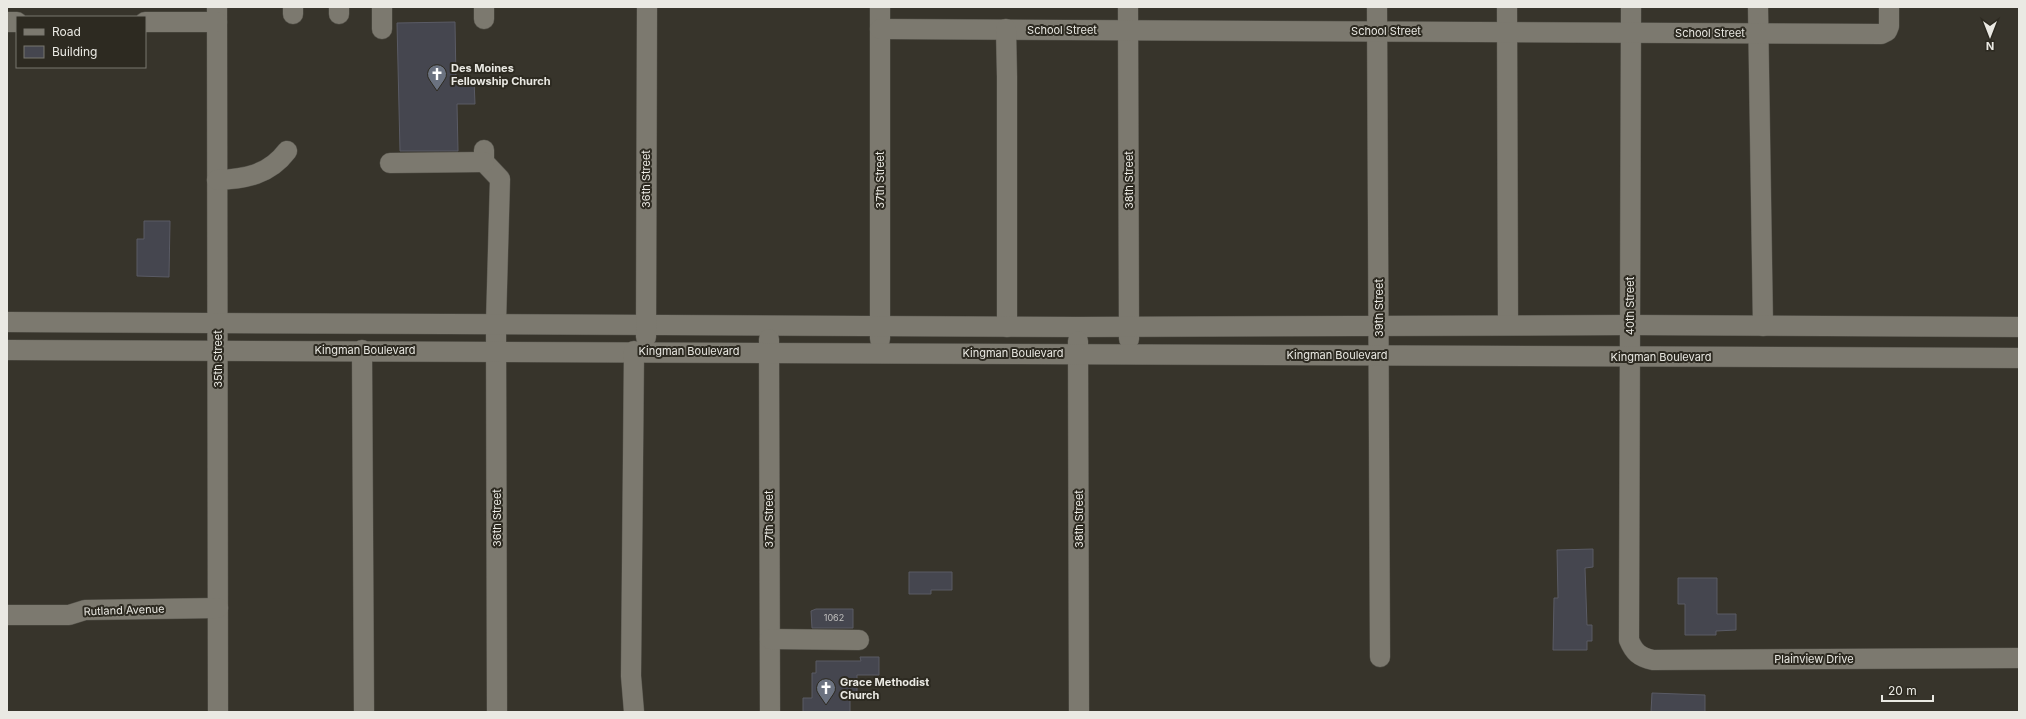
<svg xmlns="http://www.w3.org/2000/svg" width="2026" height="719" font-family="Inter,sans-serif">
<rect width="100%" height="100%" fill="#37342b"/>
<g fill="#45464f" stroke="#5a5b65">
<path d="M455 22 456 81 474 80 475 104H457L458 151H400L397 23Z"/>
<path d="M144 221H170L169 277 137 276V239H144Z"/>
<path d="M1593 549V567L1585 568 1587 625H1592V641H1587V650H1553L1554 598H1558L1557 550Z"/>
<path d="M909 572H952V590H931V594H909Z"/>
<path d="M1678 578H1717V614H1736V630L1716 631V635H1685V604H1678Z"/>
<path d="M816 609H853V628H812L811 611Z"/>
<path d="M860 657H879V675H857V695H850V712H803V698H812V673H816V661H861Z"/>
<path d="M1652 693 1705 695V712H1651Z"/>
</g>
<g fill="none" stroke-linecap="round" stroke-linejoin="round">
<defs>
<g id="minor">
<path d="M217 7 218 712"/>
<path d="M293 7V14"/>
<path d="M339 7V14"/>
<path d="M382 7V29"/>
<path d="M484 7V19"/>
<path d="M880 7V339"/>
<path d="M1128 7 1129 339"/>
<path d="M1377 7 1380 657"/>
<path d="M1507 7 1508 325"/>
<path d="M1631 7 1629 640C1634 652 1639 657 1653 660L2019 658"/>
<path d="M1758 7 1763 326"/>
<path d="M7 22H17"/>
<path d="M145 22H217"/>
<path d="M880 29 1881 34 1887 31 1889 26V7"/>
<path d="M1006 29 1007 77V327"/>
<path d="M484 150V162L500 179 496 323 497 712"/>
<path d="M390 163 484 162"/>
<path d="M217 180C245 179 269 175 287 151"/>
<path d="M7 322 1078 327 1630 325 2019 327"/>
<path d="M646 337 647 7"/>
<path d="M769 339 770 712"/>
<path d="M1078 341 1079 712"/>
<path d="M7 350 2019 358"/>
<path d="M362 350 364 712"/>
<path d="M7 615H69L85 610 218 608"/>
<path d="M770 639 859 640"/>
<path d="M634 712 631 676 634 351"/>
</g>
</defs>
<use href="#minor" stroke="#535149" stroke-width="21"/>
<use href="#minor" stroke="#7c796f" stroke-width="20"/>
</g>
<defs>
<symbol id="church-pin" viewBox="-11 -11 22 30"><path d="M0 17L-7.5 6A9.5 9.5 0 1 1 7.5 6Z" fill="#6b7280" stroke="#2d2a21"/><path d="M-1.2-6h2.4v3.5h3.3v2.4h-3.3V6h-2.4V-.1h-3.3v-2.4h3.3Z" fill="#fff"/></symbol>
</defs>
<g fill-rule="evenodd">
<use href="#church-pin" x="426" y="63" width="22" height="30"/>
<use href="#church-pin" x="815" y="677" width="22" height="30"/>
</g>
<g text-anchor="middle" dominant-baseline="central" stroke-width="4" stroke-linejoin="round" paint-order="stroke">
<g font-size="9" fill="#c1c0be">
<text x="834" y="617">1062</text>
</g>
<g font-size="11" fill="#eae9e3" stroke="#2d2a21">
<text x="1062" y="30">School Street</text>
<text x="1386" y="31">School Street</text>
<text x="1710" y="33">School Street</text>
<text transform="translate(646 179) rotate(-90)">36th Street</text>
<text transform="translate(880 180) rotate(-90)">37th Street</text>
<text transform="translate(1129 180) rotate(-90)">38th Street</text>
<text transform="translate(1630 306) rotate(-90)">40th Street</text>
<text transform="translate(1379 308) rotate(-90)">39th Street</text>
<text x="365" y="350">Kingman Boulevard</text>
<text x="689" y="351">Kingman Boulevard</text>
<text x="1013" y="353">Kingman Boulevard</text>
<text x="1337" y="355">Kingman Boulevard</text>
<text x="1661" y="357">Kingman Boulevard</text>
<text transform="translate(218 359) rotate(-90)">35th Street</text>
<text transform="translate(497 518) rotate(-90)">36th Street</text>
<text transform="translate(769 519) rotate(-90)">37th Street</text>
<text transform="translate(1079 519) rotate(-90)">38th Street</text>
<text transform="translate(124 610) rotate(-2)">Rutland Avenue</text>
<text x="1814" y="659">Plainview Drive</text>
</g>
<g font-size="11" font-weight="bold" fill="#eae9e3" stroke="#2d2a21" text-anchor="start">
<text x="451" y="68">Des Moines<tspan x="451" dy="13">Fellowship Church</tspan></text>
<text x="840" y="682">Grace Methodist<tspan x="840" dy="13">Church</tspan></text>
</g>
</g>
<rect width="2026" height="719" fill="none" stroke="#eae9e3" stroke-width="16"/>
<rect x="16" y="16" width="130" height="52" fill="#2d2a21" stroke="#79766f"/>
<rect x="24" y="29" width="20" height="6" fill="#7c796f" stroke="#79766f"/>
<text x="52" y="36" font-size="12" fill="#eae9e3">Road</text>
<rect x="24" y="46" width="20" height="12" fill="#45464f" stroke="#79766f"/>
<text x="52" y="56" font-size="12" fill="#eae9e3">Building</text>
<g transform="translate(1990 36) rotate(180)" stroke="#2d2a21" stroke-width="3" paint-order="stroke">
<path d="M0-3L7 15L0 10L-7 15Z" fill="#eae9e3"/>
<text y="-6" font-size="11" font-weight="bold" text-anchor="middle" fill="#eae9e3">N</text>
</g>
<path d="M1882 695v6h51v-6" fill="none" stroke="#eae9e3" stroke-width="2"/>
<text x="1888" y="695" font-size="12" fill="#eae9e3" stroke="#2d2a21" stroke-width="3" paint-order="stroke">20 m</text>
</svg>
